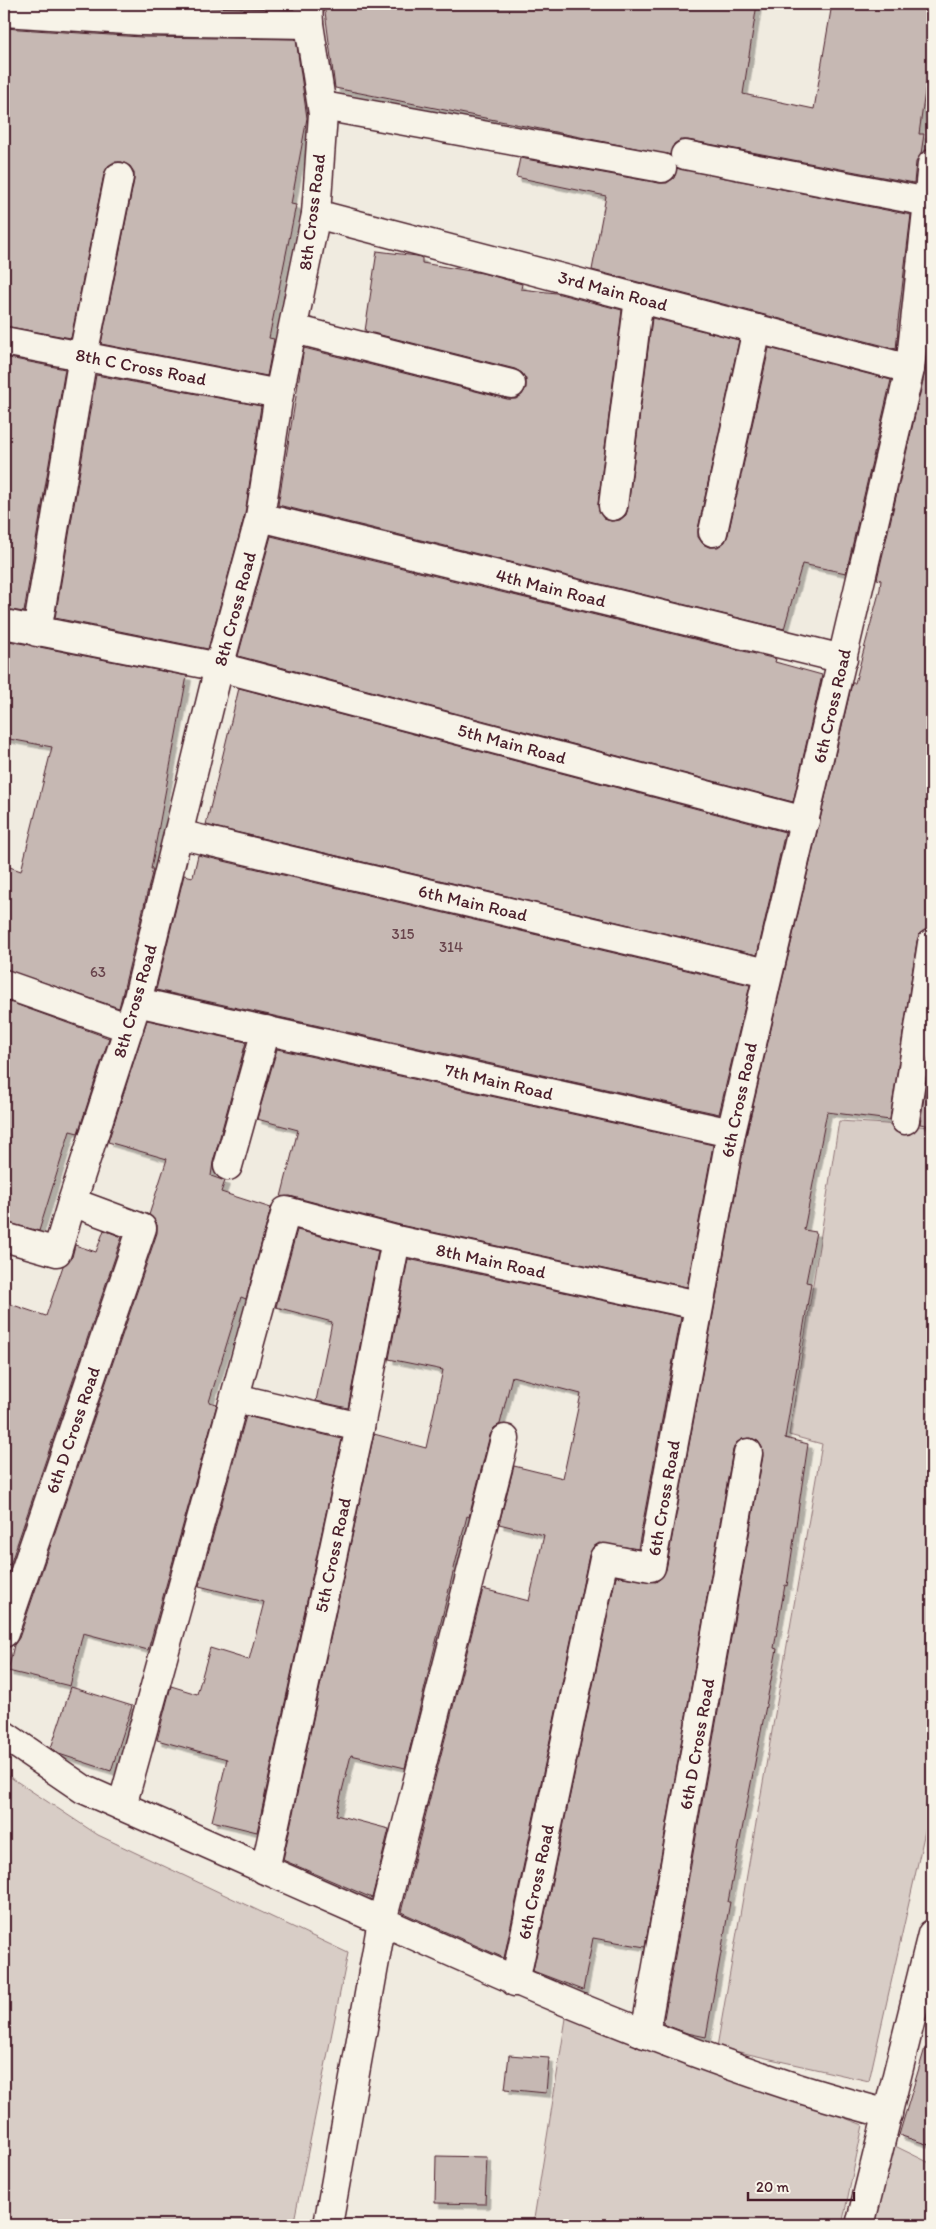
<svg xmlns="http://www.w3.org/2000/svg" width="936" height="2229" font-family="Itim,sans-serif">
<defs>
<filter id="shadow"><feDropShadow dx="4.5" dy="4.5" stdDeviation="0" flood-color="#0004"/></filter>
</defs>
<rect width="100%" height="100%" fill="#f0ebe0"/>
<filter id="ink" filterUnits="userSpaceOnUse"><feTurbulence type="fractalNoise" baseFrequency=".02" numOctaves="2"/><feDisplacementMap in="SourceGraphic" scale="10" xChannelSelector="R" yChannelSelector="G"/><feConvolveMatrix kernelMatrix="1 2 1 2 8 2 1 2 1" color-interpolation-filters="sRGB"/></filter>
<g filter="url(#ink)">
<g fill="#d8cdc6" stroke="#917678">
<path d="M839 1121 932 1127V1800L869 2081 717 2047 822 1444 789 1435Z"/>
<path d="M4 1773 98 1835 348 1953 294 2221 4 2225Z"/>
<path d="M567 2012 863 2125 842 2225H533Z"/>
<path d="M895 2146 932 2164V2225H871Z"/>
</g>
<g fill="#c6b8b3" stroke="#4a1f2b" filter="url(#shadow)">
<path d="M118 4H293V8L143 5Z"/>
<path d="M324 4H757L743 94 814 109 832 4H932V42L919 134H924L921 154 916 162 914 183 688 140H680L674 144 670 155 335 88Z"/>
<path d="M4 28 141 37 296 39 307 118 291 204 296 205 269 338 274 339 267 376 101 344 134 180V172L130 166 122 162H114L108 166 104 174 71 338 4 326Z"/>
<path d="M520 158 659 183H667L674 178 677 168 911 215 897 330H898L896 349 592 270 606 196 516 177Z"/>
<path d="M377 251 417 256 422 258V263L482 273 522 284 521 289 556 293 622 310 598 504 599 512 604 519 611 521 620 520 626 515 628 508 652 318 739 340 698 529V537L703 544 709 547H718L725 542 728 535 769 348 891 380 846 573 802 564 784 629 278 505 304 348 507 399H516L522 395 526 388V379L522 373 515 369 365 331Z"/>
<path d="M929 334H932V928L920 933 917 941 890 1120 827 1112 804 1230 816 1232 806 1282 811 1283 785 1438 808 1444 787 1586 785 1585 774 1648 777 1649 728 1902H730L706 2037 687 2033 663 2024 763 1456 762 1447 758 1441 751 1438 742 1439 736 1443 733 1450 645 1947 593 1938 583 1990 533 1971 616 1576 656 1582 662 1577 666 1570 746 1136 852 683H855L880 589 881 580 877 579 925 372Z"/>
<path d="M4 357 65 369 24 612 4 609Z"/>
<path d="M96 375 261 406 245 514 208 649 55 618Z"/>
<path d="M271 536 776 659 775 662 822 675 793 802 238 656Z"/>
<path d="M4 640 187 676 151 869H153L119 1008 4 969V865L21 871 52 747 4 738Z"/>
<path d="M239 688 785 832 757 955 206 825Z"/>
<path d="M198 855 750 985 719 1114 156 990 184 875 193 877Z"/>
<path d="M4 1000 109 1038 78 1133 70 1131 39 1231 4 1222Z"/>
<path d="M147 1020 246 1042 213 1162 211 1176 225 1181 221 1192 271 1208 246 1299 241 1297 209 1402 217 1404 148 1650 83 1633 70 1686 8 1671 14 1645 19 1638 157 1233V1225L149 1215 167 1159 108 1142Z"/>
<path d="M277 1049 713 1145 687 1287 400 1225 290 1196 281 1197 298 1130 257 1119Z"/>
<path d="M930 1057 932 1058V1126L920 1124Z"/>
<path d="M104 1230 122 1237 10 1565 4 1563V1302L46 1316 63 1266 72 1257 75 1245 96 1252Z"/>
<path d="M297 1230 378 1251 348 1408 316 1401 332 1322 276 1307Z"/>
<path d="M408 1259 681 1317 638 1549 599 1543 593 1547 589 1555 504 1958 401 1912 483 1589 529 1601 544 1535 499 1524 514 1466 563 1478 581 1394 512 1376 500 1424 494 1428 490 1435 469 1517 467 1516 405 1768 351 1755 336 1815 389 1829 372 1898 283 1860 374 1434 426 1448 443 1370 389 1359Z"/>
<path d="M246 1416 342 1439 257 1832 212 1821 227 1759 157 1740 171 1686 197 1694 210 1648 249 1660 264 1602 199 1586Z"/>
<path d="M71 1687 132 1706 111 1771 59 1754 51 1748Z"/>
<path d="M925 2048 932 2049V2146L899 2135Z"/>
<path d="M509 2055 549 2058 546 2093 505 2089Z"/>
<path d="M436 2156 487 2157 485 2204 435 2203Z"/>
</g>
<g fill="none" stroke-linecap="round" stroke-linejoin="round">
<defs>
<g id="street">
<path d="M4 12 142 21 309 24"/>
<path d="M323 106 662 168"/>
<path d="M685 155 928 202"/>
<path d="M316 214 910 369"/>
<path d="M294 329 511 384"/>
<path d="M4 341 279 394"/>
<path d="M613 506 639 298"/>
<path d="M260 517 843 659"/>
<path d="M713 532 757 329"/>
<path d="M4 624 219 667 805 821"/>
<path d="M37 632 83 356 119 177"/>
<path d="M178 834 767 973"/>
<path d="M4 984 129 1028"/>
<path d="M137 1002 731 1133"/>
<path d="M905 1120 932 943"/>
<path d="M228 1166 266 1030"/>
<path d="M4 1237 57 1252 72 1202"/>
<path d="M236 1398 360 1427"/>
<path d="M505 1439 382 1921C512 1980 643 2037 779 2082 814 2094 851 2104 888 2114"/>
<path d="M4 1633 142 1228 72 1202 137 1002 219 667 260 517 279 394 316 214 323 114 309 24 308 4"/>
<path d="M4 1735 83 1789 382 1921 328 2225"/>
<path d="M122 1806 286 1211 396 1240 698 1305"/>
<path d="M265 1870 360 1427 396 1240"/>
<path d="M515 1982 604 1558 651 1567 731 1133 910 369 932 164"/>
<path d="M645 2034 748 1453"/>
<path d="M860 2225 932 1934"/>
</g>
</defs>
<use href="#street" stroke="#4a1f2b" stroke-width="31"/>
<use href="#street" stroke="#f7f3e8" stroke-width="28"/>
</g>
</g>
<g text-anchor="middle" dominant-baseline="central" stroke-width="4" stroke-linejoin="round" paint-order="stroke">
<g font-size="15" fill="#69454d">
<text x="403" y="934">315</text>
<text x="451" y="947">314</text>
<text x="98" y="972">63</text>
</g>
<g font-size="18" fill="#4a1f2b" stroke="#f7f3e8">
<text transform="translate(312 212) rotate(-83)">8th Cross Road</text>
<text transform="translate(613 291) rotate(15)">3rd Main Road</text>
<text transform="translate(141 367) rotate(11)">8th C Cross Road</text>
<text transform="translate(551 588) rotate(14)">4th Main Road</text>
<text transform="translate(235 609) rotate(-75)">8th Cross Road</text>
<text transform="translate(832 706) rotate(-77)">6th Cross Road</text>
<text transform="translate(512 744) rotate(15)">5th Main Road</text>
<text transform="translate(473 903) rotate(13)">6th Main Road</text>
<text transform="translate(135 1001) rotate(-74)">8th Cross Road</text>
<text transform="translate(499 1082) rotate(13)">7th Main Road</text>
<text transform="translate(739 1100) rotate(-78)">6th Cross Road</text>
<text transform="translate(491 1261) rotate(12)">8th Main Road</text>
<text transform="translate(73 1430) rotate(-71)">6th D Cross Road</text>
<text transform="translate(664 1498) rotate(-80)">6th Cross Road</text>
<text transform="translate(333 1555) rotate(-78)">5th Cross Road</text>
<text transform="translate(697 1744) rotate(-80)">6th D Cross Road</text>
<text transform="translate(536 1882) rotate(-78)">6th Cross Road</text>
</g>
</g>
<rect width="936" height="2229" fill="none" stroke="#f7f3e8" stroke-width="20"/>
<rect x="10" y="10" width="916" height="2209" fill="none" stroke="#4a1f2b" stroke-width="2" filter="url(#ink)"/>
<path d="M748 2192v8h106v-8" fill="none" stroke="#4a1f2b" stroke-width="2.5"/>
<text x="756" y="2192" font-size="15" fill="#4a1f2b" stroke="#f7f3e8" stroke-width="4" paint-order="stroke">20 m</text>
</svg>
